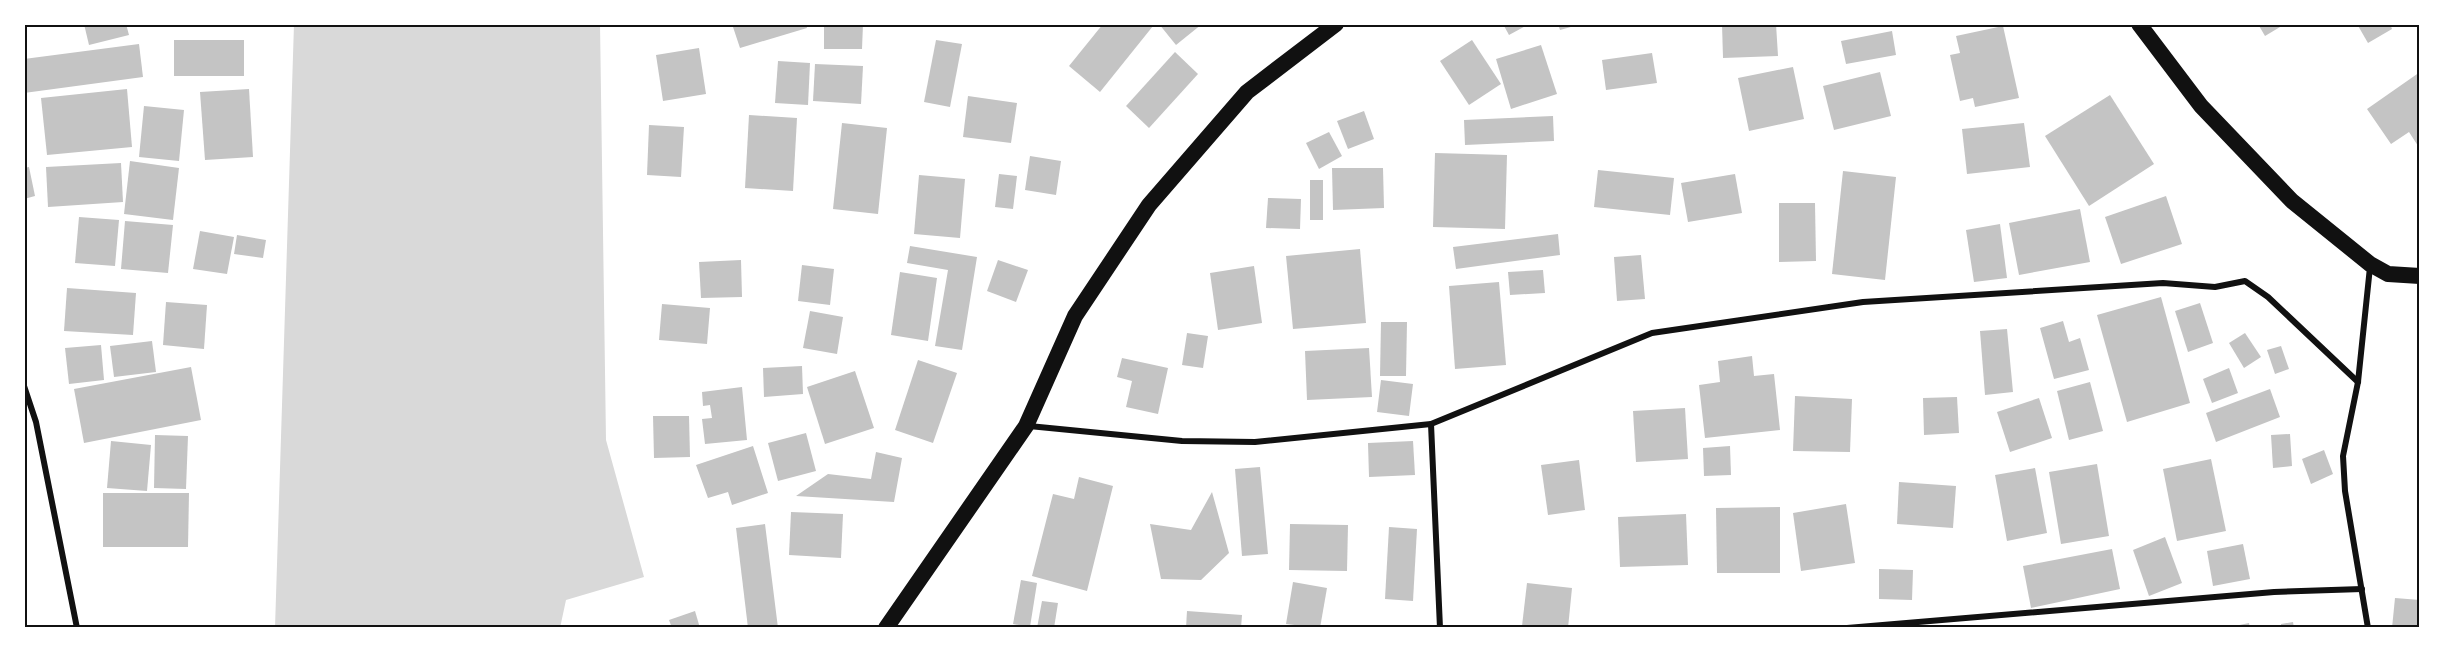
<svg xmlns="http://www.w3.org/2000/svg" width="2444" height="652" font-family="'Source Sans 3',sans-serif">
<rect width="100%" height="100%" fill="#fff"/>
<path fill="#d9d9d9" d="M294 24H600L606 440 644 577 566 600 560 628H275Z"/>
<g fill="#c4c4c4">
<path d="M84 24H126L129 35 89 45Z"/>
<path d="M732 24H806L807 28 740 48Z"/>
<path d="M824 24H863L862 49H824Z"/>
<path d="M1103 24H1150L1153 26 1100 92 1069 66Z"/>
<path d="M1159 24H1202L1176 45Z"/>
<path d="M1503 24H1529L1509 35Z"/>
<path d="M1558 24H1578V25L1560 30Z"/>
<path d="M1722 24H1776L1778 56 1723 58Z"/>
<path d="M2258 24H2285L2265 36Z"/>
<path d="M2357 24H2390L2392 29 2368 43Z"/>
<path d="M2003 26 2019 98 1975 107 1973 98 1960 101 1950 55 1960 53 1956 36Z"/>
<path d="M1892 31 1896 55 1846 64 1841 41Z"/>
<rect x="174" y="40" width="70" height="36"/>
<path d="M936 40 962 44 950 107 924 102Z"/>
<path d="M1472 40 1501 84 1469 105 1440 61Z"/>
<path d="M139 44 143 77 24 93V59Z"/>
<path d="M1541 45 1557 94 1511 109 1496 59Z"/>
<path d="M699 48 706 94 663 101 656 55Z"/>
<path d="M1175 52 1198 74 1149 128 1126 106Z"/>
<path d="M1652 53 1657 83 1606 90 1602 60Z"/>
<path d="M778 61 810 63 808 105 775 103Z"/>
<path d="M815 64 863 66 861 104 813 101Z"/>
<path d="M1793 67 1804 119 1749 131 1738 78Z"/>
<path d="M1880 72 1891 116 1834 130 1823 86Z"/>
<path d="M2420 72V149L2409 132 2391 144 2367 109Z"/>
<path d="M127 89 132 147 47 155 41 98Z"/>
<path d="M249 89 253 157 205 160 200 92Z"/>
<path d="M2110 95 2154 164 2089 206 2045 136Z"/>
<path d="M968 96 1017 103 1011 143 963 137Z"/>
<path d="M144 106 184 110 179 161 139 157Z"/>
<path d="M1364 111 1374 139 1348 149 1337 121Z"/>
<path d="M749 115 797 118 793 191 745 188Z"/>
<path d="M1553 116 1554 141 1465 145 1464 120Z"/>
<path d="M842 123 887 128 878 214 833 209Z"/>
<path d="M2024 123 2030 167 1967 174 1962 129Z"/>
<path d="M649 125 684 127 681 177 647 175Z"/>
<path d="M1329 132 1342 156 1319 169 1306 143Z"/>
<path d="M1435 153 1507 155 1505 229 1433 227Z"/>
<path d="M1030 156 1061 161 1056 195 1025 190Z"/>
<path d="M130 161 179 168 173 220 124 214Z"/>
<path d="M121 163 123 202 48 207 46 167Z"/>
<path d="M29 167 35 196 24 199V168Z"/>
<path d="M1332 168H1383L1384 208 1333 210Z"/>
<path d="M1598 170 1674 178 1670 215 1594 207Z"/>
<path d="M1843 171 1896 177 1885 280 1832 274Z"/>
<path d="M999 174 1017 176 1013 209 995 207Z"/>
<path d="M1735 174 1742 213 1688 222 1681 183Z"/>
<path d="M919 175 965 179 960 238 914 234Z"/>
<rect x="1310" y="180" width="13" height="40"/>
<path d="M2166 196 2182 244 2121 264 2105 217Z"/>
<path d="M1268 198 1301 199 1300 229 1266 228Z"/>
<path d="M1779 203H1815L1816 261 1779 262Z"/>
<path d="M2080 209 2090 262 2019 275 2009 223Z"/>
<path d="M79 217 119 220 115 266 75 263Z"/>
<path d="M125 221 173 225 168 273 121 269Z"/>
<path d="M2000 224 2007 278 1974 282 1966 230Z"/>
<path d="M200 231 234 237 227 274 193 269Z"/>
<path d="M1558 234 1560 255 1456 269 1453 247Z"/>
<path d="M237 235 266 240 263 258 234 254Z"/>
<path d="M910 246 977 257 962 350 935 346 948 270 907 263Z"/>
<path d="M1360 249 1366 323 1293 329 1286 256Z"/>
<path d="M1641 255 1645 299 1617 301 1614 257Z"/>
<path d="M741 260 742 297 701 298 699 262Z"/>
<path d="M998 260 1028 270 1016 302 987 291Z"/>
<path d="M802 265 834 269 830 305 798 301Z"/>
<path d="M1254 266 1262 323 1218 330 1210 273Z"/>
<path d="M1543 270 1545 293 1510 295 1508 272Z"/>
<path d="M900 272 937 278 928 341 891 335Z"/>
<path d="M1499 282 1506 365 1455 369 1449 286Z"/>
<path d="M67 288 136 293 133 335 64 331Z"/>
<path d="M2161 297 2190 403 2127 422 2097 315Z"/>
<path d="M166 302 207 305 204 349 163 345Z"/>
<path d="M2200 303 2213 343 2188 352 2175 311Z"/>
<path d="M662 304 710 308 707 344 659 340Z"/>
<path d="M810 311 843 317 837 354 803 348Z"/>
<path d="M2063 321 2069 342 2080 338 2089 370 2054 379 2040 328Z"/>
<path d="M1381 322H1407L1406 376H1380Z"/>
<path d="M2007 329 2013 392 1985 395 1980 331Z"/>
<path d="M1187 333 1208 336 1203 368 1182 365Z"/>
<path d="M2245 333 2261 357 2244 368 2229 343Z"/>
<path d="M152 341 156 372 114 377 110 346Z"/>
<path d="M101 345 104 380 69 384 65 348Z"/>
<path d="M2281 346 2289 369 2275 374 2267 350Z"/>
<path d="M1369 348 1372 397 1307 400 1305 351Z"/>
<path d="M1752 356 1754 376 1774 374 1780 430 1705 438 1699 385 1720 382 1718 361Z"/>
<path d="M1122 358 1168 368 1158 414 1126 407 1132 381 1117 377Z"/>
<path d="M918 360 957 373 933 443 895 430Z"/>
<path d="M802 366 803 394 764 397 763 368Z"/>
<path d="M191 367 201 420 84 443 74 389Z"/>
<path d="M2229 368 2238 393 2212 403 2203 379Z"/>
<path d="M855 371 874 428 825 444 807 387Z"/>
<path d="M1381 380 1413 384 1409 416 1377 412Z"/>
<path d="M2090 382 2103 431 2069 440 2057 391Z"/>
<path d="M742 387 747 440 705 444 702 419 712 418 710 405 703 406 702 392Z"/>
<path d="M2270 389 2280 417 2216 442 2206 413Z"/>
<path d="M1795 396 1852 399 1850 452 1793 451Z"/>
<path d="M1957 397 1959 433 1924 435 1923 398Z"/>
<path d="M2039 398 2052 438 2010 452 1997 412Z"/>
<path d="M1685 408 1688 459 1636 462 1633 411Z"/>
<path d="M653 416H689L690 457 654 458Z"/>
<path d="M806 433 816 471 778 481 768 443Z"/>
<path d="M2290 434 2292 466 2273 468 2271 435Z"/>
<path d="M155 435 188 436 186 489 154 488Z"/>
<path d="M111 441 151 445 147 491 107 488Z"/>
<path d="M1413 441 1415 475 1369 477 1368 443Z"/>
<path d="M753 446 768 493 732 505 728 492 708 498 696 465Z"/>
<path d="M1730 446 1731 475 1704 476 1703 448Z"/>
<path d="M2324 450 2333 474 2311 484 2302 459Z"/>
<path d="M876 452 902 458 894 502 796 496 828 474 871 479Z"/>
<path d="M2211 459 2226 531 2177 541 2163 469Z"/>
<path d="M1579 460 1585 510 1548 515 1541 465Z"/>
<path d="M2097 464 2109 536 2061 544 2049 472Z"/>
<path d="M1260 467 1268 554 1242 556 1235 469Z"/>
<path d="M2035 468 2047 533 2007 541 1995 475Z"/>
<path d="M1079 477 1113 486 1087 591 1032 576 1053 494 1074 499Z"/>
<path d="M1899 482 1956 486 1953 528 1897 524Z"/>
<path d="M1212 492 1229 553 1201 580 1161 579 1150 524 1191 530Z"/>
<path d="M103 493H189L188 547H103Z"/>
<path d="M1846 504 1855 563 1801 571 1793 513Z"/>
<path d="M1780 507V573H1717L1716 508Z"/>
<path d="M791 512 843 514 841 558 789 555Z"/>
<path d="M1686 514 1688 565 1620 567 1618 517Z"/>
<path d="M765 524 778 628H748L736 528Z"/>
<path d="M1290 524 1348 525 1347 571 1289 570Z"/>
<path d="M1389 527 1417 529 1413 601 1385 599Z"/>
<path d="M2165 537 2182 583 2149 596 2133 550Z"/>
<path d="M2243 544 2250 579 2213 586 2207 551Z"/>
<path d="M2112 549 2120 589 2031 608 2023 566Z"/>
<path d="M1879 569 1913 570 1912 600 1879 599Z"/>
<path d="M1021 580 1037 583 1030 627 1013 624Z"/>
<path d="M1293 582 1327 588 1320 628 1286 624Z"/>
<path d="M1527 583 1572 588 1568 628 1522 626Z"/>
<path d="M2395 598 2420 600V628H2392Z"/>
<path d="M1042 601 1058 603 1054 628H1037Z"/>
<path d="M695 611 700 628H672L669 620Z"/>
<path d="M1187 611 1242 615 1241 628H1186Z"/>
<path d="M2293 622 2294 628H2281V624Z"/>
<path d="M2249 623 2250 628H2230V627Z"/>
</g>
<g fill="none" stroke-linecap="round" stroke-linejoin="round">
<g stroke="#111" stroke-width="6">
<path d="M24 386 36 422 77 628"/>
<path d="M1431 424 1440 628"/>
<path d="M1029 426 1182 441 1255 442 1431 424 1652 333 1863 302 2163 283 2215 287 2245 281 2268 297 2358 382"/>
<path d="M1847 628 2274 592 2362 589"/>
<path d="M2368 628 2345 491 2343 456 2358 382 2370 267"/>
</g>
<g stroke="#111" stroke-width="16">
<path d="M2139 24 2201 106 2292 201 2370 264 2388 274 2420 276"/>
<path d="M886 628 1026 426 1075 316 1149 205 1247 92 1336 24"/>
</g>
</g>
<rect width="2444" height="652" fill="none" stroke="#ffffff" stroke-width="51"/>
<rect x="26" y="26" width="2392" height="600" fill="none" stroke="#111" stroke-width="2"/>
</svg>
